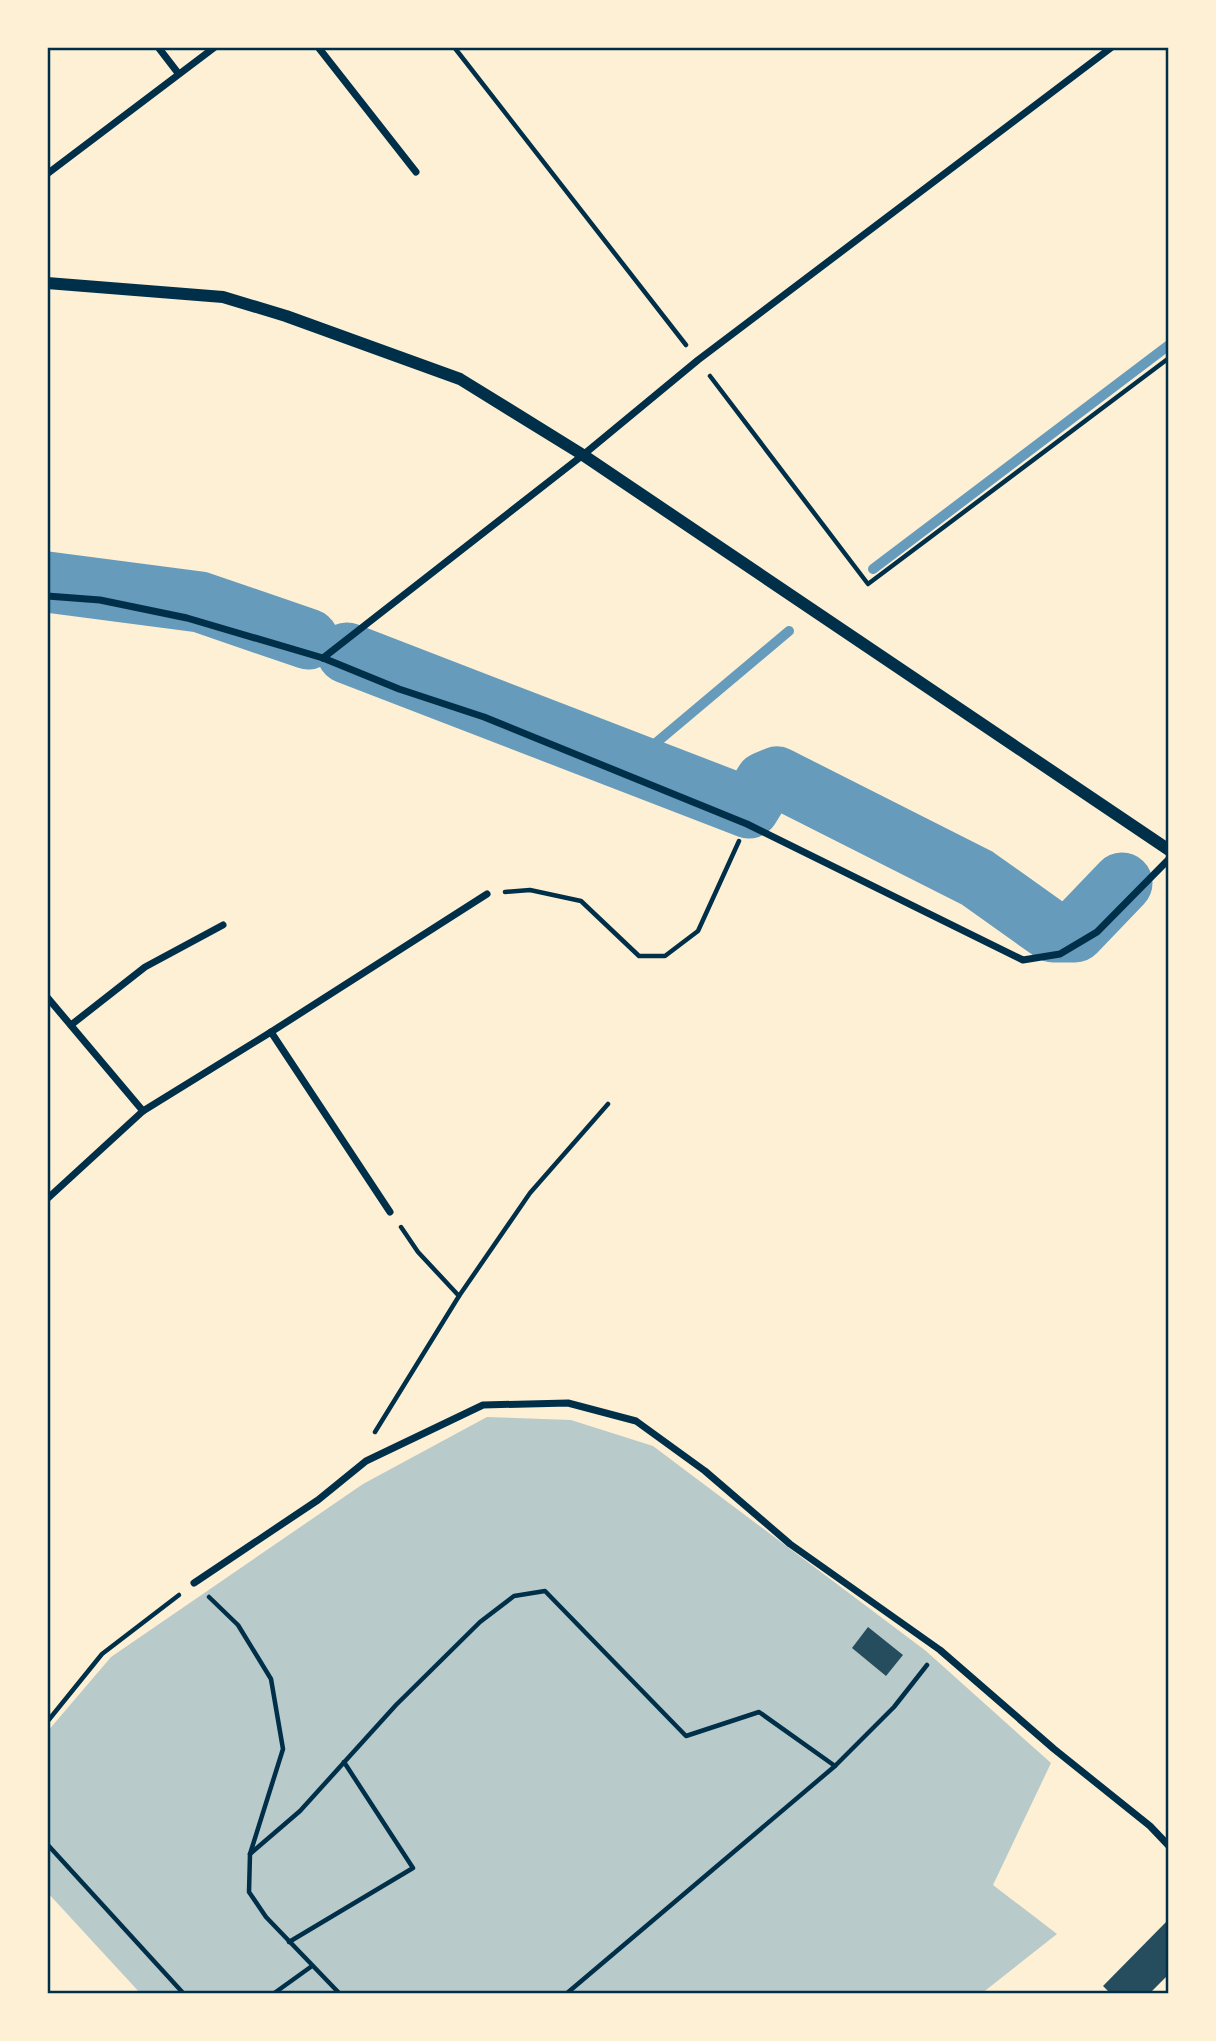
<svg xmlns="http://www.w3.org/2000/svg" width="1216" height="2041" font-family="'Noto Sans',sans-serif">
<rect width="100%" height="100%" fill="#fdf0d5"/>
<path fill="#b9caca" d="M487 1417 571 1420 653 1446 926 1651 1051 1763 993 1885 1057 1934 981 1994H141L47 1892V1732L111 1657 363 1484Z"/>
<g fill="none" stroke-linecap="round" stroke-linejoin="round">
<g stroke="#669bbc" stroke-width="10">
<path d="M873 569 1169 345"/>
<path d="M632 763 789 631"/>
</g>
<g stroke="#669bbc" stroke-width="61">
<path d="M47 582 200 602 308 639"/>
<path d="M347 653 749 808 765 782 777 777 977 878 1053 932H1075L1122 883"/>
</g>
</g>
<g fill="#264d5e">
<path d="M868 1627 903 1655 886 1676 852 1648Z"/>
<path d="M1169 1919V1974L1149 1994H1111L1103 1986Z"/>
</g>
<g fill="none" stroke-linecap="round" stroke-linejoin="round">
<g stroke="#003049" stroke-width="4.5">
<path d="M454 47 686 345"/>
<path d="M710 376 868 584 1169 358"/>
<path d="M505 892 530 890 581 901 639 956H665L698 931 739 841"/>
<path d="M401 1227 418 1252 459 1296"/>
<path d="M375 1432 459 1296 530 1193 608 1104"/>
<path d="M209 1597 238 1625 271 1679 283 1749 250 1854 249 1892 266 1917 340 1994"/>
<path d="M47 1722 102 1654 179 1595"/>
<path d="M47 1844 184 1994"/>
<path d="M250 1854 300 1811 396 1705 480 1622 514 1596 545 1591 686 1736 759 1712 835 1766 894 1707 927 1665"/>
<path d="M289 1942 413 1868 344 1762"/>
<path d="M273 1994 312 1966"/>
<path d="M566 1994 835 1766"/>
</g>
<g stroke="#003049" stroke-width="7">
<path d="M158 47 178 73"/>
<path d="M318 47 416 172"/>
<path d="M47 174 215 47"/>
<path d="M47 596 100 600 187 618 323 658 399 689 484 717 747 824 1023 960 1060 954 1097 932 1169 859"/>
<path d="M323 658 583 455 698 360 1112 47"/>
<path d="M47 997 143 1111"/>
<path d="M71 1025 145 967 223 925"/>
<path d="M271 1032 390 1212"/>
<path d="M47 1199 143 1111 271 1032 487 894"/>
<path d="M194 1583 318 1500 366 1461 483 1405 568 1403 636 1421 705 1471 790 1544 940 1650 1054 1749 1150 1826 1169 1846"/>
</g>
<path stroke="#003049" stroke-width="12" d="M47 283 223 297 286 316 460 379 583 455 1169 850"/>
</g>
<rect width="1216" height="2041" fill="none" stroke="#fdf0d5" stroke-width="98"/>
<rect x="49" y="49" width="1118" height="1943" fill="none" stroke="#003049" stroke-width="2.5"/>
</svg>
